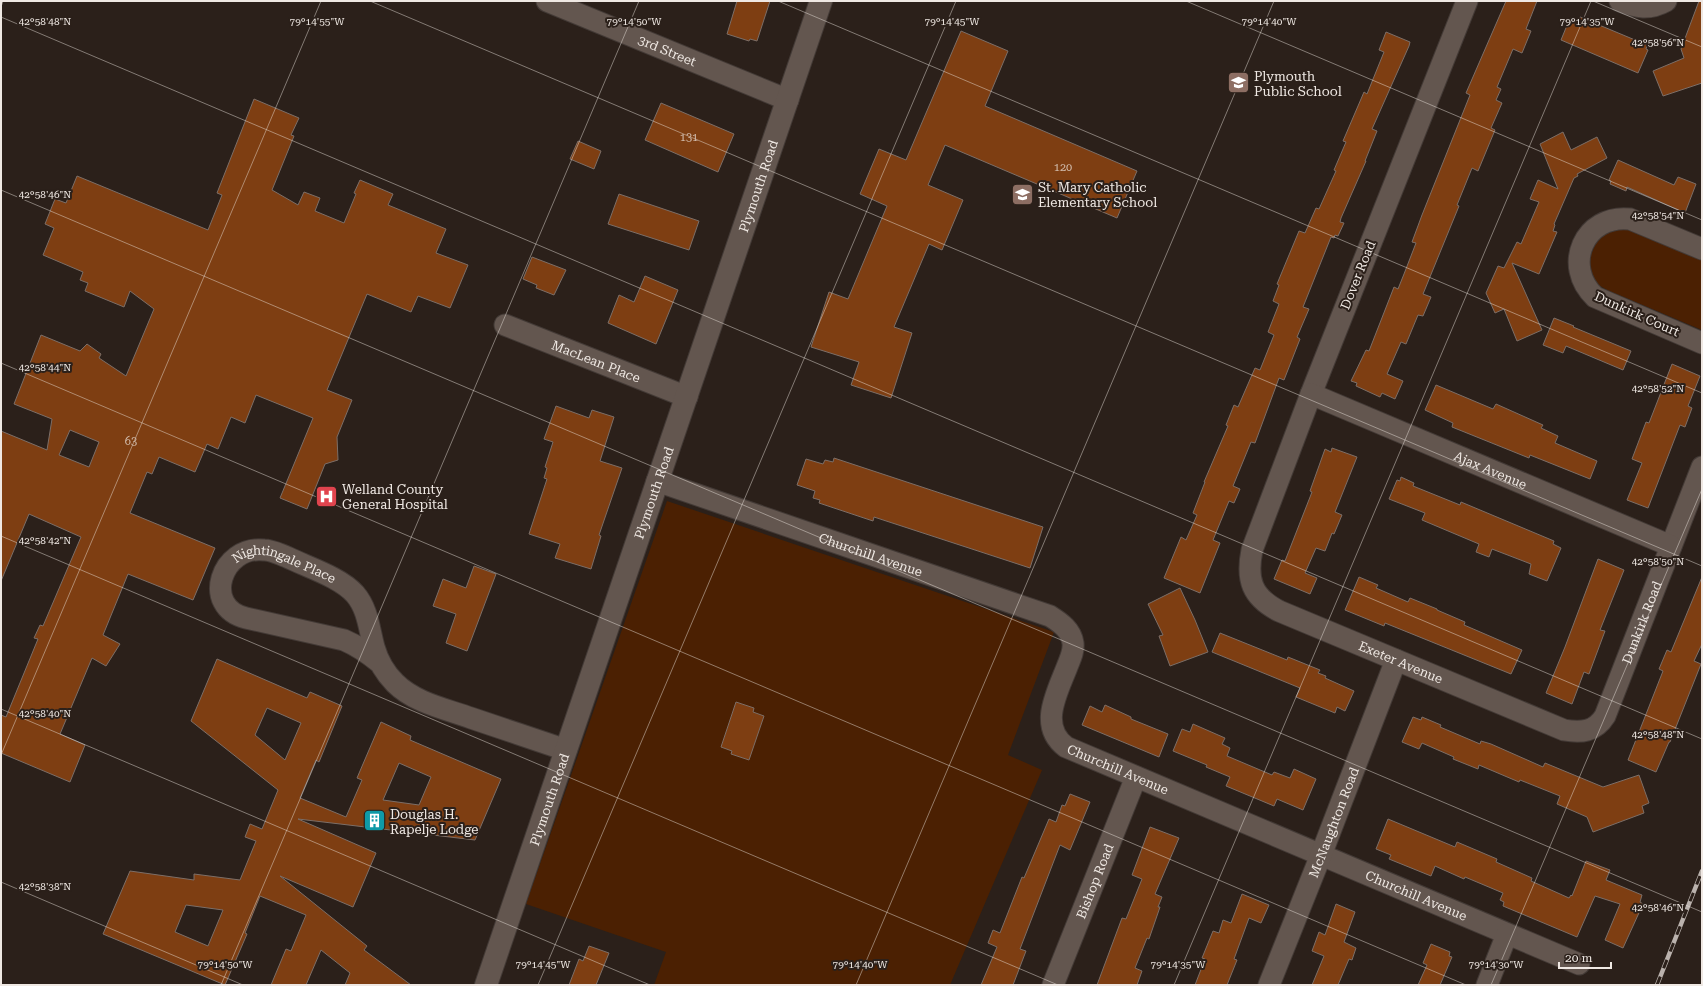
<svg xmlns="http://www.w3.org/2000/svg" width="1703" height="986" font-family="'Roboto Serif',serif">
<rect width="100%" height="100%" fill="#2b201a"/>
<g fill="#4b2002">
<path d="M1618 227 1630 230 1702 260V330L1607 290 1592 281 1588 261 1598 239Z"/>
<path d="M667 501 1054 632 1008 755 1042 770 950 985H654L666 952 526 904Z"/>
</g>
<g fill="#7e3e12" stroke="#7c6e67" fill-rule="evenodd">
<path d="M737 1H770L757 41 750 39 749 41 727 34Z"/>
<path d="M1506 1H1537L1526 29 1531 31 1522 53 1513 49 1497 87 1501 89 1496 100 1502 103 1491 128 1495 130 1478 171 1472 168 1457 205 1459 206 1423 294 1431 297 1423 316 1418 315 1406 344 1401 342 1387 374 1403 381 1395 399 1382 393 1380 397 1356 386 1357 383 1351 381 1366 350 1369 351 1394 287 1398 289 1404 274 1416 243 1412 242 1422 215 1470 95 1466 93Z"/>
<path d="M1699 1H1702V83L1663 96 1653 71 1684 58 1681 49Z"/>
<path d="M1580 17 1647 45 1646 49 1648 50 1638 73 1561 40 1570 18 1578 22Z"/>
<path d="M961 31 1008 51 985 106 1137 171 1117 218 945 145 928 185 963 200 942 250 929 244 894 327 912 333 891 398 851 385 859 362 811 347 829 292 848 299 887 206 860 194 879 149 906 160Z"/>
<path d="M1386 32 1410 42 1409 46 1372 129 1377 131 1365 161H1366L1341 218 1340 222 1344 223 1338 236 1335 235 1334 238 1331 237 1303 307 1309 309 1297 337 1300 339 1284 380 1279 378 1255 443 1251 442 1233 486 1240 489 1234 503 1229 501 1213 540 1220 543 1200 593 1164 578 1181 537 1186 540 1197 515 1193 513 1205 482H1204L1228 426 1226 425 1234 405 1238 407 1255 368 1260 370 1274 335 1268 332 1279 304 1273 301 1279 285 1277 284 1299 231 1305 233 1316 208 1319 209 1336 171 1334 170 1346 142 1343 141 1364 92 1367 94 1384 52 1379 50Z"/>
<path d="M254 99 299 118 291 135 294 136 272 190 298 205 304 192 320 198 315 211 344 223 356 194 354 193 360 180 393 194 388 205 446 229 436 253 468 265 450 308 418 296 411 312 367 294 327 390 352 400 337 437 338 460 325 464 307 509 280 498 313 418 256 395 245 423 231 417 218 449 207 444 195 472 159 457 152 474 147 472 130 513 215 548 193 600 128 574 103 635 120 644 106 666 92 658 60 734 85 745 70 782 1 753V715L6 717 38 639 34 638 40 625 43 626 81 537 29 514 1 581V431L47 450 52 419 14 404 41 335 80 351 87 344 101 354 99 358 126 376 154 309 130 291 124 307 85 291 88 283 80 280 83 272 43 255 54 228 45 224 55 199 66 203 77 176 208 230 222 195 217 193ZM70 430 99 442 89 467 59 455Z"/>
<path d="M661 103 734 134 718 172 645 140Z"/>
<path d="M1563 132 1571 150 1597 137 1607 158 1577 174 1578 176 1574 178 1554 224 1555 225 1553 231 1557 232 1539 274 1512 263 1542 330 1517 341 1504 309 1495 313 1486 293 1498 266 1504 268 1517 242 1521 244 1539 202 1530 199 1538 180 1558 189 1540 144Z"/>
<path d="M578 141 601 151 594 169 570 159Z"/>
<path d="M1618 160 1674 185 1678 177 1696 184 1685 213 1627 187 1626 191 1610 184 1611 181 1609 180Z"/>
<path d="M619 194 699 221 689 250 608 224Z"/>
<path d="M532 257 566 270 554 295 536 288 537 285 523 279Z"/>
<path d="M645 276 678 290 656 344 608 323 619 295 634 302Z"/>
<path d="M1554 318 1574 326 1573 327 1631 351 1623 370 1566 346 1563 353 1543 345Z"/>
<path d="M1672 364 1700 376 1688 406 1692 408 1685 427 1680 425 1648 508 1627 500 1642 463 1632 459 1646 422 1649 423Z"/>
<path d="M1436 385 1493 409 1496 404 1543 425 1541 428 1558 436 1555 443 1597 461 1590 479 1530 455 1529 458 1452 427 1453 423 1425 410Z"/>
<path d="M556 406 589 418 592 410 614 417 600 461 622 468 599 535 601 536 591 569 555 558 560 544 529 534 547 479 544 478 547 468 545 467 553 442 544 439Z"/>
<path d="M1332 448 1357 457 1335 512 1342 515 1334 534 1332 533 1325 551 1316 548 1305 573 1317 578 1310 594 1274 579 1282 560 1285 561 1312 492 1310 491 1325 449 1331 452Z"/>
<path d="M834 458 1043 527 1030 568 874 517 873 521 819 503 820 500 813 498 815 491 797 485 806 459 823 464 825 460 833 462Z"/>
<path d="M1401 477 1414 483 1413 486 1460 505 1461 502 1554 541 1553 544 1561 548 1547 581 1529 574 1531 564 1492 549 1489 557 1476 552 1479 544 1422 520 1425 513 1389 499 1397 480 1400 481Z"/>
<path d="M1598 559 1624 570 1600 630 1605 631 1589 674 1584 672 1572 704 1546 693 1565 647Z"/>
<path d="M474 566 496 574 467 651 446 643 456 614 433 606 443 579 466 588Z"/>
<path d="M1359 577 1378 585 1376 588 1408 602 1410 598 1437 609V610L1465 622 1464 625 1522 650 1511 674 1385 623 1384 626 1345 610Z"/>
<path d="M1702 577V644L1694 661 1701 664 1670 742H1669L1656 772 1628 760 1663 671 1659 669 1667 650 1671 652Z"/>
<path d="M1180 588 1195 620 1208 652 1170 666 1159 636 1163 635 1148 604Z"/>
<path d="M1220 633 1287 660 1288 657 1320 670 1318 673 1326 676 1325 678 1354 691 1345 711 1337 707 1335 713 1296 697 1300 688 1212 652Z"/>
<path d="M217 659 307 698 310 692 342 706 319 762 316 760 300 798 346 817 362 780 357 778 381 722 411 736 410 740 501 779 475 840 298 819 376 853 353 907 280 876 367 946 364 950 411 985H345L350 973 321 950 306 985H271L286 949 291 951 306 915 260 896 245 933 247 934 225 985 103 934 130 871 194 880V874L240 880 256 841 245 837 250 824 262 829 278 790 191 721ZM267 708 301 723 285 760 255 735ZM399 763 431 777 419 805 383 800ZM186 905 223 910 208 946 175 932Z"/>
<path d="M736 702 754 708 753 712 764 716 749 760 731 754 732 751 721 747Z"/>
<path d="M1105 705 1131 717V719L1168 734 1159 757 1082 725 1090 706 1102 712Z"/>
<path d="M1413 717 1421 720 1422 717 1441 725 1440 727 1480 744 1481 741 1491 744 1543 767 1545 763 1603 787 1639 775 1649 803 1642 806 1644 813 1593 832 1587 817 1557 804 1560 796 1520 780 1519 782 1479 765 1478 769 1453 759 1454 757 1422 743 1419 749 1402 742Z"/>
<path d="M1193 724 1225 738 1222 744 1230 748 1227 756 1272 775 1274 772 1290 778 1294 769 1316 779 1303 810 1277 799 1274 806 1226 786 1230 777 1206 767 1207 765 1173 751 1182 729 1190 732Z"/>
<path d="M1070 794 1090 802 1070 850 1060 845 1020 949 1026 951 1013 985H981L997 947 988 943 993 930 1000 933 1022 877 1024 878 1049 819 1056 822 1062 805 1065 806Z"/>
<path d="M1388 819 1455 847 1457 842 1497 859 1496 862 1532 878 1531 881 1569 898 1571 895 1572 896 1586 861 1610 870 1606 880 1642 895 1640 902 1643 904 1623 948 1605 940 1620 904 1595 896 1577 937 1503 906 1504 902 1500 900 1503 893 1465 877 1464 879 1435 866 1431 876 1389 859 1391 855 1376 849Z"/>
<path d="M1150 827 1179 838 1155 894 1162 897 1158 907H1160L1149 939 1147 938 1135 968 1142 971 1137 985H1097L1122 918 1126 919 1142 879 1132 875Z"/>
<path d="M1242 894 1269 905 1261 923 1249 918 1234 959 1237 960 1227 985H1195L1205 959 1202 958 1213 931 1219 933 1223 920 1231 923Z"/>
<path d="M1336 904 1355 912 1344 942 1356 948 1352 960 1349 959 1338 985H1312L1324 956 1312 951 1319 932 1325 935Z"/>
<path d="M1431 944 1450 952 1449 956 1452 957 1440 985H1418L1427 965 1423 963Z"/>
<path d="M589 946 609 953 596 985H569L579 959 583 961Z"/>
</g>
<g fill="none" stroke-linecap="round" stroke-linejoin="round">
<defs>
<g id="minor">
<path id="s1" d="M547 1 788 100"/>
<path id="s2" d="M1467 1 1311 394 1252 550C1246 580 1252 597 1279 611L1564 730C1581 733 1595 732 1605 716L1702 467"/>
<path d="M1620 1C1636 8 1650 10 1666 1"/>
<path d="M1702 249 1630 219C1584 214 1562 266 1595 297L1702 343"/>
<path id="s3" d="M505 325 687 397"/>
<path id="s4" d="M1311 394 1671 546"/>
<path id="s5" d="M657 481 1050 616C1061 623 1071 630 1073 643 1074 652 1070 659 1067 667 1057 693 1038 726 1066 747L1579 964"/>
<path id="s6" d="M380 663C368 653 358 646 344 640L246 618C201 607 221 545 264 550 272 550 279 554 287 557 307 567 340 577 355 594 368 609 369 629 374 647 378 661 385 673 395 683 415 703 446 709 471 718 503 729 534 739 566 750"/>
<path id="s7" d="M1053 985 1136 777"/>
<path id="s8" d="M1269 985 1321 855 1396 660"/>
<path d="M1487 985 1507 934"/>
</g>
<g id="tertiary">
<path id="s9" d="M486 985 821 1"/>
</g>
</defs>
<use href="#minor" stroke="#433a36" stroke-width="23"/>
<use href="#tertiary" stroke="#433a36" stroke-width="24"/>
<use href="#minor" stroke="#63564f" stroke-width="21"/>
<use href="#tertiary" stroke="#63564f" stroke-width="22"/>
<defs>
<path id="rail" d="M1657 985 1702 871"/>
</defs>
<use href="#rail" stroke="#bab2ad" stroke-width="4.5"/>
<use href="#rail" stroke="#2b201a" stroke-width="3" stroke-dasharray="9" stroke-linecap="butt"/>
</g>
<path fill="none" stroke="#efe8e3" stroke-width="1" stroke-opacity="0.45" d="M370 1 1702 566M778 1 1702 393M1186 1 1702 220M1593 1 1702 47M1 7 3 1M1 17 1702 739M1 190 1702 912M1 363 1466 985M1 536 1058 985M1 709 650 985M1 755 321 1M1 882 243 985M221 985 639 1M538 985 956 1M856 985 1274 1M1174 985 1591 1M1491 985 1702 489"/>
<defs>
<symbol id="school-square" viewBox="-11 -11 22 22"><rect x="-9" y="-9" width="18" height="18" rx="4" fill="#8d6e63" stroke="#2b201a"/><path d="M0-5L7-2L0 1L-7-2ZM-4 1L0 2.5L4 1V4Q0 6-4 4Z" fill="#fff"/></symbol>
<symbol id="hospital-square" viewBox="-11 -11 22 22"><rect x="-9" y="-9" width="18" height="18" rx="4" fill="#e0444e" stroke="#2b201a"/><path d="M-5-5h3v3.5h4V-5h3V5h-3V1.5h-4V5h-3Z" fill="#fff"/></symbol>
<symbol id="building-square" viewBox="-11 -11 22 22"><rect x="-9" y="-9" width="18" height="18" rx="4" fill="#0f9aa8" stroke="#2b201a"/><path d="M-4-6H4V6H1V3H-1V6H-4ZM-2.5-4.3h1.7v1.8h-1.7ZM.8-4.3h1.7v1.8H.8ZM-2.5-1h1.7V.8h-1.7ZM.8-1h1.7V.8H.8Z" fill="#fff"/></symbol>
</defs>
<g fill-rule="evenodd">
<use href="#school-square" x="1226" y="70" width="25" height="25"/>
<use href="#school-square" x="1010" y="182" width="25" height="25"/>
<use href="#hospital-square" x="314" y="484" width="25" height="25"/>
<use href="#building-square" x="362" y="808" width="25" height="25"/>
</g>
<g text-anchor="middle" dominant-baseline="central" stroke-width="4" stroke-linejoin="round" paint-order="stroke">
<g font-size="11" fill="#d3beaf">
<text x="689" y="137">131</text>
<text x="1063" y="167">120</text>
<text x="131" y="441">63</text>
</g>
<g font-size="13" fill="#efe8e3" stroke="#2b201a">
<text stroke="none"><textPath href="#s1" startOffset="130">3rd Street</textPath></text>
<text stroke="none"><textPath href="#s9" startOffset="844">Plymouth Road</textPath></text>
<text transform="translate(1358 275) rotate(-68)">Dover Road</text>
<text transform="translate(1637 314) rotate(24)">Dunkirk Court</text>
<text stroke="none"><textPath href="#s3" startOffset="98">MacLean Place</textPath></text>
<text stroke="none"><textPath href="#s4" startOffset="195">Ajax Avenue</textPath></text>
<text stroke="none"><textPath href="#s9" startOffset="520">Plymouth Road</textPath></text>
<text stroke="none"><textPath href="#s5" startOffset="226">Churchill Avenue</textPath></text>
<text stroke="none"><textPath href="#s6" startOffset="273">Nightingale Place</textPath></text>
<text stroke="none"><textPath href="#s2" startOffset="1119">Dunkirk Road</textPath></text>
<text stroke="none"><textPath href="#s2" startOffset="795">Exeter Avenue</textPath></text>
<text stroke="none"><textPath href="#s5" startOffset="621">Churchill Avenue</textPath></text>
<text stroke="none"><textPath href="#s9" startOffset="196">Plymouth Road</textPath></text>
<text stroke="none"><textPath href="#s8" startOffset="175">McNaughton Road</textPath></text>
<text stroke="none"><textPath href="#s7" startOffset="112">Bishop Road</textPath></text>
<text stroke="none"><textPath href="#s5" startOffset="945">Churchill Avenue</textPath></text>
</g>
<g font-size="13" fill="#efe8e3" stroke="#2b201a" text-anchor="start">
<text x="1254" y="76">Plymouth<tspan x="1254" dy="15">Public School</tspan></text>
<text x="1038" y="187">St. Mary Catholic<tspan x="1038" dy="15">Elementary School</tspan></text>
<text x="342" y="489">Welland County<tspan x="342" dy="15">General Hospital</tspan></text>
<text x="390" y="814">Douglas H.<tspan x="390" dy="15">Rapelje Lodge</tspan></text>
</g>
</g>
<g font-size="10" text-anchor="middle" fill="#efe8e3" stroke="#2b201a" stroke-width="4" stroke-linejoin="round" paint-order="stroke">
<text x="317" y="25">79°14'55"W</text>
<text x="634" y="25">79°14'50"W</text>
<text x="952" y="25">79°14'45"W</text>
<text x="1269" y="25">79°14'40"W</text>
<text x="1587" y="25">79°14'35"W</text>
<text x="45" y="25">42°58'48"N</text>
<text x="1658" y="46">42°58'56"N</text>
<text x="45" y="198">42°58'46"N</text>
<text x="1658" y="219">42°58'54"N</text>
<text x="45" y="371">42°58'44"N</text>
<text x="1658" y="392">42°58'52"N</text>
<text x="45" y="544">42°58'42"N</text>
<text x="1658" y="565">42°58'50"N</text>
<text x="45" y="717">42°58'40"N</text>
<text x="1658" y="738">42°58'48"N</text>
<text x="45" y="890">42°58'38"N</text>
<text x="1658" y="911">42°58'46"N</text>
<text x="225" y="968">79°14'50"W</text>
<text x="543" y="968">79°14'45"W</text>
<text x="860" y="968">79°14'40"W</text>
<text x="1178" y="968">79°14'35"W</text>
<text x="1496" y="968">79°14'30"W</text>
</g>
<rect width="1703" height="986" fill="none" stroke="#efe8e3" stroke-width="4"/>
<path d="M1559 962v6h52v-6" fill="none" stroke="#efe8e3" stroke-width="2"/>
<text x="1565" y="962" font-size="12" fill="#efe8e3" stroke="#2b201a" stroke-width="3" paint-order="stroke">20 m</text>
</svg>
